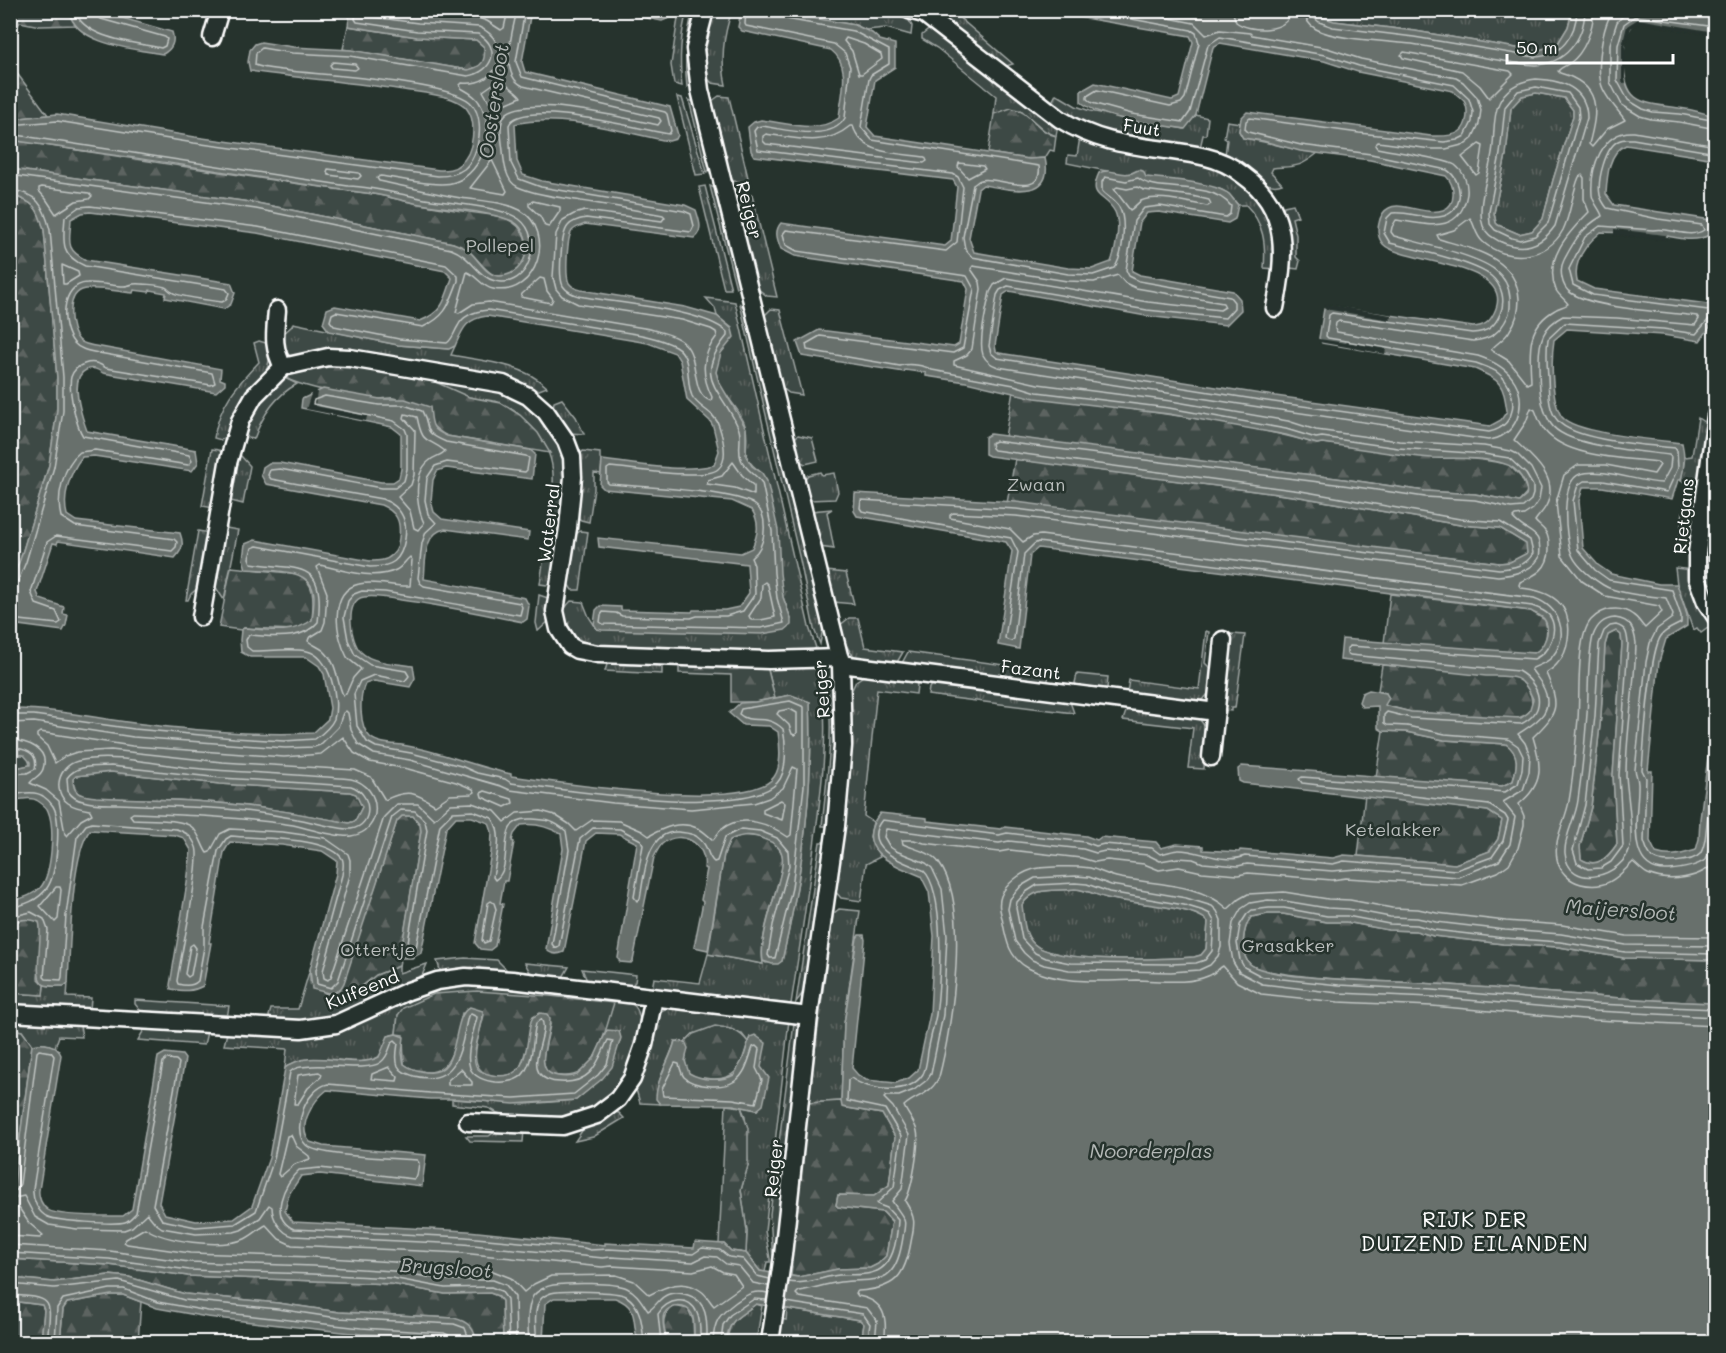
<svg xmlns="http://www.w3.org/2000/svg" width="1726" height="1353" font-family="Mali,sans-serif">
<defs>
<pattern id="grass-tufts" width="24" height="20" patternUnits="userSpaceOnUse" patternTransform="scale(1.5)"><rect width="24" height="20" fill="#3e4944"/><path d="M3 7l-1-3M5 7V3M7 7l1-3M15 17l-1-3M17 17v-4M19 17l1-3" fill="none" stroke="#5b6460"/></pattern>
<pattern id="forest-firs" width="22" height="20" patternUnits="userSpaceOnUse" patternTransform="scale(1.5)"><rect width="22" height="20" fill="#3e4944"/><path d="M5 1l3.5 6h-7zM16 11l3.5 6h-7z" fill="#5b6460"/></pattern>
</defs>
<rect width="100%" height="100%" fill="#26332d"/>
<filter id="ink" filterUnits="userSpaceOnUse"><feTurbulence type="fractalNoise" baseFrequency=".0167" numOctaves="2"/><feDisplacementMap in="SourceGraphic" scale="12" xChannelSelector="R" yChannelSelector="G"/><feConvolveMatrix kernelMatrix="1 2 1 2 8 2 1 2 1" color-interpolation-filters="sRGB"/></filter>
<g filter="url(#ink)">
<g fill="url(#grass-tufts)" stroke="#9ea4a2" stroke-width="1.5">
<path d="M679 11H687C680 36 679 60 682 86L674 84 671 65Z"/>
<path d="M693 11H698L691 84 687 87C684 60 686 36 693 11Z"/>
<path d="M714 11H732C723 36 720 59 726 85L712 83 706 77 705 52Z"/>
<path d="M771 11H874L908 19 912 26 911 35 886 28 866 30 855 25Z"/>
<path d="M941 11H955L954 13 1013 64 1003 67 945 21Z"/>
<path d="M1316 11H1572L1568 27 1557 45 1535 51 1415 31 1334 21 1322 17Z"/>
<path d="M931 28 1058 125 1056 136 1045 131 1021 110 994 114 996 96 937 48 922 39V35Z"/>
<path d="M1536 93 1564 98 1573 110V116L1553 180 1543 219 1532 231 1519 234 1498 225 1496 223 1494 213 1506 155 1511 108 1522 96Z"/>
<path d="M1056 94 1076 106 1090 111 1184 129 1196 115 1208 118 1206 135H1203L1200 148 1120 137 1079 124 1051 104Z"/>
<path d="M719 96 729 97 749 182 734 181 730 178 712 101Z"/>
<path d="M677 97 682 98 705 174 696 175Z"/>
<path d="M689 100 696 103 712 168 707 172Z"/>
<path d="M1227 121 1240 123 1239 131 1243 138C1269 142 1293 150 1318 153 1299 168 1296 166 1273 168L1271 172 1282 184C1263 192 1242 164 1225 155L1227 140 1224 138Z"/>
<path d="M1080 137 1204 162 1236 176 1263 204 1276 237 1275 269 1264 268C1266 244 1264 223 1246 205H1238L1229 194 1222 190 1194 183 1126 175 1067 163 1068 155 1077 156Z"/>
<path d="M705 186 731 289H724L699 187Z"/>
<path d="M710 186 717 189 740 285 736 288Z"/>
<path d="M741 194 752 195 777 297 767 296 757 288 736 201Z"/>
<path d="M1293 204 1298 216 1292 218 1296 235V257L1300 261 1298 269 1290 268 1289 236 1282 212 1284 206Z"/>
<path d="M706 298 735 302 809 627 816 648 807 653 597 647C577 641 548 623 571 601L583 602 589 617 597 629 791 619 783 597 762 473C737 455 750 451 746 429 742 408 719 394 716 372 715 358 727 341 732 328L717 316 715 308Z"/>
<path d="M740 304 746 309 823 628 820 644 814 629 800 560Z"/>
<path d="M771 309 780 310 802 395 789 393 781 387 764 316Z"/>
<path d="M293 323 398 345 448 349 455 346 451 355C483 361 522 363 547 387L534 392 291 356 285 352 282 335 292 326Z"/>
<path d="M259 341 266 343 269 361 266 373 246 394 235 413 228 436 221 440 214 438C219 405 236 386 259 362L254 343Z"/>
<path d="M285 378 297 384C275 396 262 416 254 439L248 438 244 431 248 416 275 383Z"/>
<path d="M431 380C479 388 525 388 553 433 560 446 565 458 566 472 566 488 563 503 562 519L557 523 549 521C555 484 559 455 531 426 522 417 513 408 501 403 491 399 479 400 469 397 456 393 443 386 431 380Z"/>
<path d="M562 399 576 417 584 434 569 433 553 408 554 402Z"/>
<path d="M1698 418 1708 425 1693 534 1679 540 1687 483 1681 481 1685 457 1692 456Z"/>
<path d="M798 435 812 438 818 461 805 464 800 461 794 439Z"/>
<path d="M212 449 219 450 224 455 214 508 202 506Z"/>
<path d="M583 451 600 453V459L602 460 601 474 594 473V489L589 522 581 520 577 517 581 491 578 457Z"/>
<path d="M241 456 250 466 243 504 231 501 238 457Z"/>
<path d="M1715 465V608L1703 576V559Z"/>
<path d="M820 472 822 475 834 473 838 492 835 499 809 500 804 480 808 475Z"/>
<path d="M832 509 827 512 834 549 820 547 811 511Z"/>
<path d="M226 528 238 530 224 600 215 586Z"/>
<path d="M198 531 210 533 201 585 191 594 188 600H186Z"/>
<path d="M580 531 588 532 580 590H572L568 584 574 536Z"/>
<path d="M547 535 555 536 559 541 553 581 547 585 540 584Z"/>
<path d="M1675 568 1692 570 1707 618 1712 625 1701 633 1697 628 1693 630 1677 584Z"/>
<path d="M826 571 846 573 854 604 833 602Z"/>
<path d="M539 595 551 599 550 620 538 631 536 623Z"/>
<path d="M849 618H858L865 647 903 652 896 664C859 660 851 666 839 626Z"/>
<path d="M1206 631 1209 632 1205 663 1214 672C1211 686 1211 700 1194 702L1127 693 1129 680 1199 689Z"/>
<path d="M1232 634 1245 635 1235 708H1231V711L1223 710Z"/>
<path d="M908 652 1049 671 1048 680 1044 683 901 665Z"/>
<path d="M608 661 662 663V674L605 671Z"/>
<path d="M767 666 820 668C830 728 822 786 814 846 807 899 799 952 791 1004L652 989 654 978 700 983 708 954 762 964 763 961 766 963 782 961C802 876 814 790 810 702L791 695 775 698Z"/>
<path d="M825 672 834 684 836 761 827 826H822C827 774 836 723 825 672Z"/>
<path d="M1077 674 1108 677 1107 689 1078 687 1075 683Z"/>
<path d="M865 675 914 680 917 685 916 694 877 689 864 816 873 822 870 837 880 857 866 864 861 901 841 898 835 891 852 751 851 692 856 681Z"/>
<path d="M933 682 1069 699 1074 713 928 695 929 688Z"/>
<path d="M1128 706 1198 717 1206 728 1204 769 1188 768 1193 728 1123 720Z"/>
<path d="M820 842H825L807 988 796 1002Z"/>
<path d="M1075 889C1087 890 1096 895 1107 898 1129 904 1196 906 1208 922L1206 949 1201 955 1194 957C1163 959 1055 964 1034 944 1023 934 1023 917 1022 905 1035 885 1055 892 1075 889Z"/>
<path d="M839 909 860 911 844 1024 841 1101 808 1103 833 914Z"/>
<path d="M465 958 497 960 506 969V973H441L437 961Z"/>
<path d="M525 963 569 967 562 979 532 976Z"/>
<path d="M427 964 421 978 333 1016 313 1021H271L269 1016 271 1009H298L310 969V981L325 993 346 999 376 975 399 966V973Z"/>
<path d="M582 969 636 975 635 982 630 987 588 983Z"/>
<path d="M68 983 67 997 91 998 90 1010 11 1006 10 993 43 995 44 985 63 986Z"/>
<path d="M466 985 615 1000C620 1001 628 1001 632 1004 642 1011 640 1023 638 1034 633 1068 617 1098 583 1111 558 1121 526 1118 501 1114 495 1113 493 1109 488 1108 477 1106 464 1106 452 1104V1099L526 1104 576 1100 602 1078 607 1031 603 1037 613 1003 398 1015 396 1034 391 1035C385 1042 384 1053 377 1058 358 1070 310 1047 285 1068L287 1049 224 1045 227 1033 287 1036 423 993Z"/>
<path d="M135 1000 229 1006 227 1018 143 1014 135 1004Z"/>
<path d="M671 1006 789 1020 765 1231 770 1258V1262H767L765 1272 760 1271 746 1253 747 1231 741 1190 748 1166 745 1116 741 1107 757 1110 761 1067 750 1037 748 1042 742 1034H693L685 1042 675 1041C671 1058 649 1091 660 1104L640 1103 635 1086C649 1063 653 1038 659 1012Z"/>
<path d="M10 1021 80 1025 82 1037 59 1036 55 1047 45 1044 32 1045 22 1031 11 1029Z"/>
<path d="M794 1023 799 1028 801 1036 773 1262 770 1214Z"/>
<path d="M145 1028 207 1032 204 1045 138 1040Z"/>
<path d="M611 1111 619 1113 624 1118 593 1137 575 1141 586 1125Z"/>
<path d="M499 1129 524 1130 523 1142 470 1141 466 1136H489Z"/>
<path d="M756 1304 762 1306 756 1342H727C729 1318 738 1318 756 1304Z"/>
<path d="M787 1309 860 1320 864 1324 861 1342H778L781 1319 786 1320Z"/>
</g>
<g fill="url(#forest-firs)" stroke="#9ea4a2" stroke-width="1.5">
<path d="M11 11H69L76 25 40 26 20 22 11 35Z"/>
<path d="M348 26 417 37 476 40 484 47 485 57 482 65 468 70 343 49Z"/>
<path d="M10 59 16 72 48 115 11 119Z"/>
<path d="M1011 108C1031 111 1037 132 1056 136L1054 151 1050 150 1045 158 1029 159 988 153 994 114Z"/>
<path d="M10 140C129 157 248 178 366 193 383 195 399 200 415 203 441 208 466 212 492 215 551 224 523 290 492 274 484 269 479 261 473 255 468 249 460 247 453 243L257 203 11 169Z"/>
<path d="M11 195C34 202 38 207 44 230L57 378V410L49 465 20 560 11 582Z"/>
<path d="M321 365 348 366 431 380 469 397 501 403 520 415 538 433 550 453 447 436C432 429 408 401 394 398 390 397 385 399 380 399 357 398 305 388 285 378L296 371Z"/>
<path d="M1013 391C1044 400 1076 402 1108 406 1178 416 1249 424 1317 444L1322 443 1483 460 1508 464 1521 477 1528 492 1519 502 1475 494 1425 491 1344 479 1005 437Z"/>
<path d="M1015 459 1300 497 1460 525 1500 528 1527 544V554L1510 562 1499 563 1007 503Z"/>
<path d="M231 567 299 574C317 585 313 602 312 621L295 630 244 628 241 630 219 627Z"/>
<path d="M1390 594 1531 611 1545 620C1549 634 1546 652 1529 654L1384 643Z"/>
<path d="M1616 631 1621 635 1622 644 1613 775 1617 844C1608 857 1598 869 1581 859L1580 846 1591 807 1601 716 1605 645 1608 635Z"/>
<path d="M683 663 767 666 775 698 755 702H731V675L679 673V667Z"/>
<path d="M1382 665 1517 677C1535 692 1541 716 1511 719L1411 712 1387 706 1385 705 1386 693 1378 691Z"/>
<path d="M1383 731 1406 732 1444 740 1506 744C1520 754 1517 766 1513 781L1502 786 1376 777Z"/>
<path d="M10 754 24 755 28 758 30 765 11 769Z"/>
<path d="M111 772 220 784 350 792 356 794 362 807 355 821 349 823C297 813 246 804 193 801 161 799 128 799 96 798 82 795 73 796 73 779L76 776Z"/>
<path d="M1365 795 1488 811 1502 820 1498 839 1490 851 1455 864 1358 856Z"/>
<path d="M402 816H413L420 824 421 831 399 966 376 975 346 999 332 994 341 988 397 821Z"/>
<path d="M742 835C756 836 777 838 782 854 785 863 780 877 777 886 771 910 759 939 763 964L708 954 724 854 730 840Z"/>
<path d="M1268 914H1283L1327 922H1346L1388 930 1416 931 1433 936 1503 944 1559 947 1624 958 1715 960V1003C1621 1000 1528 990 1434 984 1402 981 1269 980 1250 964 1239 954 1243 928 1251 917Z"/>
<path d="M30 918 39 922 42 930 38 979 44 985 43 995 11 993 10 925 16 921Z"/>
<path d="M477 991 550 996 614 1003C605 1029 598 1078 563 1076 556 1076 550 1075 545 1070L543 1058 550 1025C543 1032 532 1040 527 1048 523 1055 524 1063 518 1070 513 1076 504 1076 497 1076 462 1074 479 1037 484 1015L462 1013C457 1035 454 1079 421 1071 415 1070 409 1068 404 1064L403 1035 396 1034 398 1015 403 1008 434 994Z"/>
<path d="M715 1026C730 1028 739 1030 748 1042 740 1069 736 1083 704 1078 697 1078 690 1076 687 1070 682 1061 690 1052 685 1042L693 1034Z"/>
<path d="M11 1029 22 1031 32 1045 14 1183 11 1191Z"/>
<path d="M841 1101 843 1107 882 1114 895 1137 889 1185 874 1196 838 1195 836 1205 838 1207 883 1212 892 1222 886 1256 878 1264 870 1268 838 1269 799 1277 791 1276 792 1266 789 1265 808 1103Z"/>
<path d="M726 1105 741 1107 748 1128V1166L741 1190 747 1231 746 1253 731 1251 724 1244H719Z"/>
<path d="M10 1259 109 1265 188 1276 391 1284 445 1294 490 1293 498 1296 502 1301 503 1342H477L475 1336 454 1318 339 1312 278 1303 185 1294 129 1277 109 1275 54 1282 11 1278Z"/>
<path d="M112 1295H123L141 1302 138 1342H60L63 1309 67 1303Z"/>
<path d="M11 1301 42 1305 44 1310 41 1342H11Z"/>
<path d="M674 1306 688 1309 693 1320 694 1342H667C664 1328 659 1315 674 1306Z"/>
</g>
<g fill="#67706c" stroke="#a4a9a7" stroke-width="1.5" fill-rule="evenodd">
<path d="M1241 10C1256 19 1270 13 1285 11 1295 9 1306 11 1316 11L1322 17 1334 21 1415 31 1535 51 1557 45 1568 27 1572 11H1715V33L1638 21C1625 30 1624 43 1624 58 1623 103 1640 103 1679 108 1691 109 1703 113 1715 116V159L1626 145C1608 152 1607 178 1606 194L1614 205 1711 220 1709 235C1693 244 1674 236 1659 235 1640 233 1620 233 1601 232 1586 244 1573 261 1577 281L1594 289 1715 305V320L1700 341 1663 335 1567 329 1554 340C1551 358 1551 402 1562 417 1576 434 1658 440 1682 443 1685 456 1685 467 1681 480H1678L1672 499 1602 487H1583L1579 501 1583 548 1598 565 1611 574 1659 584H1677L1687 615V626L1666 639 1659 662 1648 771H1652L1650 841 1656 853C1671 858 1682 854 1696 850L1699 839 1700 819 1715 702V960L1624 958 1559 947 1503 944 1433 936 1416 931 1388 930 1346 922H1327L1283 914H1268L1251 917C1243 928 1239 954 1250 964 1269 981 1402 981 1434 984 1528 990 1621 1000 1715 1003V1342H861L864 1324 860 1320 756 1304C738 1318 729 1318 726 1342H694C694 1334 695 1322 692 1314 687 1304 669 1304 664 1314 661 1322 665 1334 667 1342H639C630 1325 642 1308 615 1298H554L545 1304 543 1342H503L502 1301 498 1296 490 1293 445 1294 391 1284 188 1276 109 1265 11 1259 10 1191 14 1183 32 1045C43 1042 57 1044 61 1055L39 1190C38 1197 42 1206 48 1210 59 1217 108 1216 123 1216L132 1209 158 1057 165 1053 182 1055 185 1059 159 1203 165 1214 196 1221 234 1219 252 1206 269 1158 285 1068C311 1046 352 1071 379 1057L388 1036 396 1034 404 1037 402 1053 404 1064C409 1068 415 1070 421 1071 465 1082 448 1018 470 1007L483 1011C484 1026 470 1053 476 1066 479 1072 486 1074 492 1075 530 1082 525 1046 531 1021L533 1017 540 1013 547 1014 550 1019C550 1037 531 1073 558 1076 564 1077 571 1077 577 1075L594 1058 607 1030 619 1031 621 1038 612 1067 602 1079 576 1100 514 1104 458 1099H430L327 1090C314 1100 296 1126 310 1142L323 1146 426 1155 422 1186 320 1174 301 1176 289 1194 285 1211 293 1222 468 1231 605 1245V1243L694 1248 695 1242 724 1244 731 1251 746 1253 760 1271 798 1277 838 1269 870 1268 878 1264 886 1256 892 1221 883 1212 838 1207 836 1205 838 1195 874 1196 889 1185 895 1137 882 1114 842 1107 841 1101 844 1024 857 938 859 935H864L865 940 852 1068 858 1075 866 1080 896 1083 909 1078 918 1070 930 1014 934 936 929 892 921 876C894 865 851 850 880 813L927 818V821L1001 829 1005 827 1086 836 1097 840 1101 837 1156 842 1161 848 1177 844 1203 846V850L1239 852 1240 850 1333 858 1344 855 1358 856 1455 864 1490 851 1498 839 1502 820 1488 811 1243 783 1239 781 1238 769 1242 766 1502 786 1513 781C1517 766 1520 754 1506 744L1444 740 1406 732 1383 731 1378 728V706L1362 707 1359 702 1362 693 1369 690 1386 693 1389 698 1385 705 1387 706 1411 712 1521 718 1529 712 1533 699C1523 673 1510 676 1486 676L1340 660 1342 639 1534 653C1544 648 1552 630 1544 619 1541 615 1535 614 1531 611L1038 548 1030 555 1019 649 998 645 1012 551 1006 542 857 516 854 511 855 493 1016 502 1499 563 1510 562 1527 553 1526 544 1500 528 1460 525 1300 497 989 456 985 454V437L990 434 1344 479 1425 491 1475 494 1519 502 1526 496C1529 485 1517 467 1505 464 1482 456 1456 459 1432 458 1395 455 1358 448 1322 443L1317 444 1286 435 1169 414 1035 398 966 382 926 376V373L905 370 904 372 802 356 797 342 819 330 954 347 959 344 968 289 964 281 795 256 781 249C777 239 774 231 781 223L945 246 951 241 957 187 953 180 754 156 751 151 748 127 754 122 761 120C787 123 816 134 839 118 841 94 852 66 831 50L742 31 738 27 741 11H771L855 25 872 33 880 40 895 44V67L875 80 867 127 875 136 1029 159 1045 158C1055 202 1008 189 983 185L978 189 969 238 974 252 1068 268 1092 269 1111 262C1116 249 1121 225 1115 212 1106 194 1087 199 1099 173 1112 166 1122 180 1138 170L1143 171 1146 177C1166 179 1214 182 1229 194 1232 197 1235 202 1238 205L1235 219 1228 223 1159 212 1147 213 1140 222 1132 271 1140 275 1233 291 1240 299 1241 310 1226 325 1146 316 1009 291 1003 295 995 346 996 351 999 353 1261 394 1490 426 1501 420 1507 411C1503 383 1501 381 1475 369L1322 343 1319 338 1324 309 1328 306 1473 327C1484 326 1489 323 1494 313 1520 262 1401 264 1383 244 1378 238 1377 231 1379 223 1380 218 1383 211 1389 208 1401 201 1426 216 1443 210 1457 205 1455 185 1446 176L1370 160 1300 151 1263 141 1243 138 1239 131 1241 118 1247 112 1431 136C1439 136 1452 137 1459 132 1468 126 1469 109 1464 101 1461 98 1456 94 1453 91L1358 72 1324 61 1220 43 1213 47 1196 115 1185 129C1156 124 1103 120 1081 102V91L1095 83 1172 100 1179 97 1193 42 1190 36 1043 11ZM1536 93 1564 98 1573 110V116L1553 180 1543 219 1532 231 1519 234 1498 225 1496 223 1494 213 1506 155 1511 108 1522 96ZM1616 631 1621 635 1622 644 1613 775 1617 844C1609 856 1597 870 1581 859L1580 846 1591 807 1601 716 1605 645 1608 635ZM1075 889C1087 890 1096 895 1107 898 1129 904 1196 906 1208 922L1206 949 1201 955 1194 957C1163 959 1055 964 1034 944 1023 934 1024 917 1022 905 1035 885 1056 892 1075 889Z"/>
<path d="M69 11H98L172 32C175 41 172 49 163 54 135 49 75 45 69 11Z"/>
<path d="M455 11H531L522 62 525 72 670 107 678 135 676 139 669 141C621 132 562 113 515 124L517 161 523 175 542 181 685 205 696 210C699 220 704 230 694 238L585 224C581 226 575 227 572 231 567 237 565 276 569 283 572 287 576 289 581 290L685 307 717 316 732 329 734 337 721 353 716 372 719 382 746 428V456L752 466 762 473 767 481 778 530 780 573 783 597 791 619V625L785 630 762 634 602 630 597 629 594 624 596 610 600 606 621 607V610L692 612 693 610H725L739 607 749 593 747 564 599 547 598 538 741 553 752 548C758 534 760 523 752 510L732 501 604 489 600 485 602 460C638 464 678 473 714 465L719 451 713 426 710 421 687 400 680 361 675 353 648 343 487 316C466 319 463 328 455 346L449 349 398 345 329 331 323 323 327 309 335 306 420 321C443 312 445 300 452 278L445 271 257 233 90 212 82 213 71 219C70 241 64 249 86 260L231 283 235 293 231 304 224 309 165 298 166 293 150 290 149 292 134 290 133 293C120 292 93 286 82 290 66 296 69 330 79 340 84 345 94 346 101 347L221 369 220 379 225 381V384L216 392 103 373C97 369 93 367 86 370 68 378 82 417 87 431L196 450 198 463 192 471 94 456 82 457C70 472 62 496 67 515L76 521 180 533C184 544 183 549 175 558L58 541 57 544 53 543 37 592 40 599 64 607 63 614 68 615 66 625 63 631 11 624V582L20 560 49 465 57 410V378L44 230C38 207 34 202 11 195V169L257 203 453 243C459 245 465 247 469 251 479 260 486 276 500 276 528 275 536 236 514 222 496 212 443 208 420 204 402 201 384 195 366 193 305 185 243 175 182 165 125 156 67 149 11 140V119L57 114 195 137 439 170C446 170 454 170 460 164 474 153 477 122 467 109 464 104 457 101 452 99 434 93 415 92 397 89 348 82 299 78 250 71L248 62 250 50 255 44 261 42 293 47 351 50 468 70C482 67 486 61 484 47L476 40 417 37 348 26 350 11Z"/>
<path d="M610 11H673L672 17 662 21Z"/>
<path d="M323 389 380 399H405L430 407C432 424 430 429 447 436L530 450 535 454 532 479 446 468 437 471 433 480 431 501 434 512 442 519 529 532 528 540 445 529C423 533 426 561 424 579L525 598 529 606 527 619 523 622C482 614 441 605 401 600 389 598 376 595 364 597 344 599 350 642 361 652 373 664 397 663 413 666L415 678 410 687 374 681 365 684C359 697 359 727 370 737 378 744 392 744 402 745 439 751 474 766 511 774V776C554 782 749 813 774 777 782 766 780 745 778 732L769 726 743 725 729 713 740 703 755 702 791 695 810 702C814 789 802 876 782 961L778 964H772L763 961C759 941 773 903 778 883 780 874 784 864 782 855 781 848 773 842 766 840 753 834 743 834 730 840L724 854 708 950 694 947 703 902 701 900 707 869 704 868C708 844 681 828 662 844 659 847 656 853 654 857L633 961 631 963 620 962 618 958 637 843 619 834 596 833 586 841 564 952C557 955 551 955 546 949L563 849 561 834C547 826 535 823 521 825L514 834 512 841 514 842 507 881H504L500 903 503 904 495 946 490 950 480 949 475 943 491 853 492 832 489 823 472 817H456L446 828 421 953 412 958H400L421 831 420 824 413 816H402L397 821 344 983 341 988 332 994 312 989 310 969 336 874 337 861 322 851 282 845 230 842 224 852 209 943H211L203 986C192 992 184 991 171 989L170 985 187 883 191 850 184 838 175 835 90 830C71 853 70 949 68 983L64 986C58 986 50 987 45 985 31 981 44 937 39 922 29 918 20 918 11 925L10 902C21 898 32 896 40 888 52 875 55 827 48 811 47 807 41 803 38 801 31 796 19 800 11 801V769L30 765V762L24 755 11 754V709C52 708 93 718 134 723 193 730 254 736 313 733L328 719 330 708 324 674 319 666 306 657H250L241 652 240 640 241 630 244 628C267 630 292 635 312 620 313 613 314 604 314 596 312 566 268 571 246 569L243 559 245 544 255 540 370 561C378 561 386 561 392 555 397 551 398 545 399 538 401 521 397 512 381 505L266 484 261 475 263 467 269 463H280L381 482H393L399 478 401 469V434L392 427 301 408 302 399ZM111 772 220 784 350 792 356 794 362 807 355 821 349 823C297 813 246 804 193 801 161 799 128 799 96 797 82 795 73 796 73 779L76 776Z"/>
<path d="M755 1035 766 1043 761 1067 769 1078 763 1105 757 1110 733 1105 660 1104 656 1099C656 1079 670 1061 675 1041L685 1042 688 1048 685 1061 689 1073C701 1080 720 1082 734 1075L743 1059 750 1037Z"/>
<path d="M109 1275 129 1277 185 1294 278 1303 339 1312 454 1318C469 1322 474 1328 477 1342H450L443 1338 361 1334 207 1317 157 1308 123 1295H111L67 1303 63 1309 60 1342H41L44 1310 42 1305 11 1301V1278L54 1282Z"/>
</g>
<g fill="#26332d">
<path d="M1638 19 1715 32V36L1639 23 1631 28 1625 46V77L1626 83 1624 84 1622 81V46L1627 26Z"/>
<path d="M1614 229 1666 235 1665 240 1614 235Z"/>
<path d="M1325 304 1391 315 1390 320 1325 309Z"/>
<path d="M1319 339 1346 343 1347 342 1386 349 1385 354 1319 342Z"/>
<path d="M312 391 317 392 315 406 367 416 366 421 306 409Z"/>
</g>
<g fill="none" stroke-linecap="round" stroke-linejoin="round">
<g stroke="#c2c6c4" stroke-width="1.5">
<path d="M75 10C82 39 137 43 161 48L165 46 167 39 165 37 101 19 97 16 96 10"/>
<path d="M363 10 365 16 418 23 479 27C514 42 500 87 462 83L460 85 461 88C468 92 475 95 479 102 496 128 484 172 455 182 440 188 398 178 380 176L377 178 379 181C407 187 434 193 461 198 481 201 502 201 520 210 557 231 538 298 493 289 482 287 476 275 467 272L456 312 459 313 473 304 489 302 650 329C661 332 676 335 685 344 700 359 690 395 711 401L712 397C701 375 701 356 717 336L716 332 711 329 682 320 578 304 562 296 556 289 553 277 556 234 563 220 574 214 585 211 662 221 665 217 663 215C636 210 608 205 581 201 561 197 538 196 518 187 506 182 504 163 503 151 502 141 498 124 505 115 525 93 629 119 658 125L661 121 659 118 523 86C498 75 513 30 517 10"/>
<path d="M389 10 478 18 487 21 501 30 504 28 508 10"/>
<path d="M746 10 745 24 746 26 834 44 845 53 850 67 845 118C831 143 784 129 762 126L757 127 754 131 758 150 953 174 958 177 963 187 957 242 946 251 786 230 783 234 786 245 797 251 967 276 974 289 963 348 953 353 820 336 806 344 807 350 900 366C909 363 924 365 932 370L1014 385 1037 392 1169 408 1286 429 1316 438 1322 437 1398 448 1484 454 1509 458 1526 474 1533 486V494L1531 500 1523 507 1511 508 1475 500 1425 497 1343 485 995 441 991 443 992 448 994 450 1301 491 1460 519 1500 522 1530 540 1533 553C1527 566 1512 568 1499 569L1016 509 861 500 860 508 862 511 1011 538 1018 552 1005 638 1007 640 1011 641 1014 639 1024 554 1034 544 1038 542 1532 606C1538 608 1545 611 1549 615 1560 630 1549 653 1534 659L1350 646 1347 648V653L1350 655 1518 671C1541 684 1548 711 1521 724L1411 718 1387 712 1384 715V723L1387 725 1407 726 1445 734 1508 739 1518 746 1523 756 1522 770 1518 784 1505 792 1302 777 1299 779 1302 783 1489 805 1505 815 1508 820 1503 841 1492 857 1456 870 1357 862 1344 861 1333 864 1245 856C1224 865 1200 850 1179 850 1173 850 1167 853 1160 854L1152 848 1104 844 1096 846 1085 842 1007 833 999 835 882 820C859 848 905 863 923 870 946 891 940 984 936 1015 934 1025 931 1036 929 1046 927 1054 927 1067 923 1074 909 1096 869 1091 851 1078L848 1080 847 1101 885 1109 901 1136 894 1187 877 1203 879 1205 887 1208 898 1220C897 1240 894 1268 871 1273 861 1276 849 1274 839 1275 822 1277 806 1285 789 1282"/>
<path d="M781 10 782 16 786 19 853 31 889 50V64L871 75 869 79 861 127 872 140 1039 166C1044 201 995 175 981 180 979 180 975 184 973 185L963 237 965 249 972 257 1068 274 1093 275 1114 268C1123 257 1127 220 1119 207 1115 200 1107 197 1102 191V182L1105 177 1126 181 1138 178C1158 195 1208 178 1231 206L1230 214 1226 217 1160 206 1144 208 1134 221 1126 270 1129 276 1139 281 1230 297 1234 302V308L1225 318 1147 310 1008 286 1000 290 997 295 989 346 991 353 997 358 1260 400 1489 432C1519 426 1519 390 1498 373 1492 368 1483 366 1476 363L1328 338 1326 336 1329 315 1332 313 1472 333C1487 332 1494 328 1500 314 1506 301 1502 285 1491 276 1474 262 1414 249 1390 243L1384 233 1387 218 1392 213C1410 211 1426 221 1444 216 1465 210 1463 180 1447 170L1371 154 1301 145 1248 132 1245 129 1246 121 1250 118 1359 133 1444 142 1457 140 1465 136 1472 122 1473 112 1469 99 1454 85 1359 66 1325 55 1220 37 1208 45 1190 112 1183 122 1132 114 1092 103 1087 99V96L1097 90 1170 106 1181 103 1185 98 1199 43 1196 33 1191 30 1083 10"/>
<path d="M1232 10 1236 22C1249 32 1289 34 1291 10"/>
<path d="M1304 10C1304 19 1309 25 1316 29 1335 40 1388 41 1412 44 1453 50 1493 62 1535 65 1565 64 1584 40 1585 10"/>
<path d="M1312 10V16L1319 22 1333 27 1414 37 1535 57C1561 56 1576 36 1577 10"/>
<path d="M1594 10C1593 29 1585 52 1570 63 1566 66 1561 67 1558 71L1560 73C1602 85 1598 110 1589 144L1592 147 1607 129 1625 120C1618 110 1609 102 1603 89 1595 72 1602 24 1614 10"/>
<path d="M1629 10 1617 22 1610 44V82L1622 105 1640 116 1651 119 1679 122 1716 129"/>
<path d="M1716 27 1635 16 1624 24 1618 45 1617 80 1628 100 1643 109 1653 112 1680 114 1716 121"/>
<path d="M846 38 864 44 881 54 882 59 862 74H859L852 51 844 41Z"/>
<path d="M1404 52 1510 71 1513 74 1489 98 1480 86 1462 71 1403 58 1401 55Z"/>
<path d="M333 62 355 64 358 68 355 70 332 68 330 65Z"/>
<path d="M500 79H503C508 88 518 91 521 97L505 104 495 112 483 91Z"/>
<path d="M1536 79C1561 80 1587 88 1587 118L1555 226C1541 246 1522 252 1499 241 1492 237 1486 234 1483 226 1476 207 1489 173 1492 153 1495 137 1492 118 1499 103 1506 87 1520 81 1536 79Z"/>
<path d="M1536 87 1568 93 1578 107 1579 117 1548 223 1535 236 1520 240 1512 238 1495 230 1490 224 1489 212 1500 154 1505 107 1518 91Z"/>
<path d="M10 125 57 121 194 143 438 176C447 176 456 175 464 169 480 156 486 117 470 102 448 82 326 75 290 71 279 69 265 69 255 65L256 53 262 48 292 53 350 56 468 76C493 72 502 47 478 34L417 31 357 22 355 19 356 10"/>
<path d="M850 126H853C862 156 900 153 925 157L927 161 924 163 766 144 763 141V136L766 134C796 138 824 148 850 126Z"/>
<path d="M10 134 348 186C374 187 399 194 425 199 448 203 501 206 519 219 544 237 530 290 495 281 478 277 471 256 451 249L256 209 10 175"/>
<path d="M1479 144 1483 146 1479 173 1476 175 1462 157Z"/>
<path d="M1716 146 1634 132C1602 130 1590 168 1592 195 1593 203 1600 209 1602 216 1582 228 1575 239 1564 260 1559 269 1561 287 1571 293 1596 309 1664 312 1697 316L1699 319 1695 325 1617 318 1563 316C1543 326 1539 341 1539 361 1539 382 1539 406 1551 424 1566 447 1641 451 1669 455L1671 457 1670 468 1662 483C1638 482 1602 467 1580 474 1560 481 1565 537 1571 552 1575 565 1592 578 1603 585 1617 594 1649 596 1666 598L1673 615 1672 618 1657 629 1650 643 1646 662 1635 770C1636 775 1638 779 1638 784 1639 811 1623 873 1669 870 1681 869 1695 867 1705 860L1712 842 1716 803"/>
<path d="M1716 153 1633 139C1628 139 1623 138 1618 141 1605 148 1597 181 1600 195 1601 200 1604 204 1607 208L1658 219 1702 225 1704 230C1689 240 1669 226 1653 230L1600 226 1585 237 1569 269 1573 285 1593 295 1716 311"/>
<path d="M492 160 507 191 505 194 470 188Z"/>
<path d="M959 163 983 166 985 169 968 178 958 167Z"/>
<path d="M328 169 359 173 361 176 358 179 329 175 327 172Z"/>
<path d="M1582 175 1584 178V199L1589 212C1569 232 1543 259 1556 290 1559 296 1565 299 1568 304 1564 307 1559 307 1555 310 1525 327 1530 353 1531 382L1527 384 1509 361 1491 350C1496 343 1506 339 1510 330 1517 320 1519 311 1519 299 1517 257 1472 249 1439 239L1437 235 1454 230 1470 218C1475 225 1475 235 1483 242 1507 263 1547 260 1563 230 1571 214 1572 193 1579 177Z"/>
<path d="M42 187 89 193 92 196 89 199 76 201 56 214 46 199 39 191V188Z"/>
<path d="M1137 187 1144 190 1192 196 1209 200 1211 204 1208 206C1192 204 1155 193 1141 201 1136 204 1134 208 1130 210L1114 189 1117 187 1127 189Z"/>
<path d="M10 190C37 193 44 205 50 230L63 377V411L54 467 26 562 18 581 10 584"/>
<path d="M533 201 560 207V211L549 227 545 226 540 216 529 206V203Z"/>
<path d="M62 265 78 272 79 276 66 284H63Z"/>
<path d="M540 278 544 279 547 291 553 299 551 303 521 297 522 294Z"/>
<path d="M1716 317 1709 319 1696 334 1663 329 1565 323 1548 339C1546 351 1547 364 1548 376 1549 390 1547 409 1558 421 1575 441 1648 445 1675 448L1677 451 1678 468 1667 492 1603 481H1584L1578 485 1573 501 1578 550 1595 570 1609 580 1672 590 1681 616V623C1674 627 1666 629 1661 636 1649 653 1644 745 1642 770L1646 778 1644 841C1646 847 1648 855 1653 858 1662 865 1693 862 1700 854 1703 850 1704 844 1705 840L1716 747"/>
<path d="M405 414 417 417C423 446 426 436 445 451 441 456 434 456 429 461 413 474 416 506 424 523L418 530 414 528 410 511 398 497 411 485 414 475 415 430 404 418Z"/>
<path d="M733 462 742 475 754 486V495L735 488 707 484 708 480 722 476Z"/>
<path d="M410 557 412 560 410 586C394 587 375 580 359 584 328 591 336 637 347 657 351 662 357 665 361 669L353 678 346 694 343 695C336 680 338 664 324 651 319 647 313 645 308 641L309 638 322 630 325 622 327 593 317 567 320 565C343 570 373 581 396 570 402 567 405 561 410 557Z"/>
<path d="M765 582 768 585 775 617 761 620H751L749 616 761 598 762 584Z"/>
<path d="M1615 618C1631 620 1634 629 1636 643 1635 687 1626 731 1626 775 1627 793 1634 834 1630 847 1623 877 1568 892 1565 853 1564 835 1576 818 1578 800 1582 771 1585 742 1587 714 1589 688 1587 661 1593 636 1597 625 1603 619 1615 618Z"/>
<path d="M10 619 58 624 61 622 56 611 36 604 31 592 47 542 56 536 172 551 176 547 177 542 174 539 75 526 61 517C56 497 63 465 80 452L95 450 188 465 192 461 189 455 83 436C76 426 68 389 71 377 73 371 78 366 84 364 93 361 99 363 106 368L211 385 215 383 212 373 99 353C90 351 80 350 74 343 60 327 60 284 87 283 99 282 112 286 124 286 127 286 130 285 133 284 137 283 160 285 165 287 168 288 169 291 172 292 176 296 214 301 222 302L226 300 229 293 226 289 85 266C60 255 63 242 65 217L79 207 90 206 258 227 446 265 458 276V281C449 304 447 316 423 327L336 312 332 314 330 321 334 326 399 339 447 343C453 339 454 332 458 326 463 315 477 311 488 310 527 316 566 323 605 329 628 333 654 335 675 346 693 356 685 381 692 396 698 408 715 412 719 426 723 438 729 460 718 469 704 481 629 468 610 467L607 469V482L609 484C639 487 734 490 755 505 768 514 766 540 757 552 755 554 753 556 751 558L754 565 755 594 743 611 726 616H697L691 618 622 616 616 613 603 612 601 615 600 622 603 624 761 628 784 623 777 598 774 573 772 531 762 483C756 474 745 470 741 459 737 448 743 437 738 427 721 388 692 379 727 336V332C703 309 614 303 579 296 573 294 567 292 563 286 558 276 561 234 568 226 572 221 580 219 586 218L691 232 694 226 691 214 684 211 541 187 519 179 511 163 509 125C520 97 643 130 669 134L671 131 667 114 665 112 522 77 516 62 525 10"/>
<path d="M1616 625C1627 628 1627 634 1628 644L1619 775 1623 846 1611 862 1601 868 1588 869 1577 863 1573 850 1585 805 1595 716 1599 644 1604 631 1610 626Z"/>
<path d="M790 709 797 713V733L795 735 792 734 789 725 777 714 779 711Z"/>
<path d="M10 715H34L134 729 234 738 284 741 315 739C322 734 331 726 334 719 340 700 330 656 307 651 292 648 268 651 252 651L247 647 246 640 249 635C271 636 302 642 318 622 326 558 298 571 251 563L249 558 252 548 257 546 370 567C392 567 401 561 405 539 408 519 401 506 382 499L271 479 268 475 270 470 280 469 381 488H395L404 481 407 469V434L405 429 394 421 313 404 314 400 325 396 379 405H404L422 411C432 428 420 431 446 442L526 456 529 458 527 470 525 472 447 462 435 466 427 478 425 500 428 514 436 523 426 532 422 543 418 578 420 583 424 586 520 603 522 607 520 615 385 592 362 591 354 594 348 601 344 617 348 640 355 655 370 665 406 671 409 676 405 681 374 675 360 681 354 694 357 726 367 742 376 747 411 753 461 766 477 773 505 779 511 783C562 789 742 819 777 783 788 772 786 743 783 729 765 712 752 726 739 714L741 709 790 701 804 707V786L792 888 775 958H770L768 955 773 925 789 866 788 851 777 838 760 831 741 829 725 837 717 861 714 862C705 854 711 847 696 836 691 833 685 833 678 832 646 830 644 877 640 899L637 901 634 897 643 845 641 840 620 829 593 828 580 839 559 946 555 948 552 944 569 850 566 831C553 820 547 820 531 819 491 817 517 866 495 880L493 877C496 859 504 834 492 818L473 811 453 812 440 825 416 948 411 952 407 948 427 830 425 821 415 811 401 810 392 817 338 981 331 988 317 984 316 970 342 875C343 870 345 861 341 857 324 836 257 839 231 836L226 839 218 851 204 927V947L198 981C193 986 185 986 178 984L177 981C180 959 202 861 196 847 192 836 186 832 176 829L92 823 86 825 77 837 66 915 62 977 61 980 46 979 44 977 48 930 44 919 31 912 10 917"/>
<path d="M10 723 34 722 133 737 285 748 314 747 320 745 338 727 343 713 346 711 348 713 351 730 358 744 374 754 410 760 501 786 510 790 613 803 691 809 754 803 769 798 783 788 793 767 797 769 791 835 788 837C770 824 742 813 722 829 718 832 716 837 713 840 708 836 703 830 697 828 680 820 663 828 649 836L642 831 619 821 592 820 576 831 569 824 555 815 541 811 517 813 505 822 495 811 472 803 451 804 434 819 418 804H397L384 817 331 977 328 980 324 978 323 971 350 875V860L348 854 325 838 283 832 230 829 220 834 210 852 207 853C202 846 200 835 193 828 183 818 148 820 133 819L130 815 133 813C186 815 240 817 293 825 307 828 338 838 351 836 384 832 383 786 351 779 298 774 244 773 191 768 156 764 112 753 78 761 58 766 52 792 68 803 75 808 83 809 90 810L92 814 81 820 67 836 65 834 59 801 46 790 30 783C33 778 41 776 43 769 50 748 26 741 10 740"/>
<path d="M40 732 132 746 284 757 321 754 343 737 354 753 370 762 408 769 456 782 473 789 475 792 472 794 450 795 435 805C416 793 408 788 385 800L371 777 355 770 222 762 111 750 77 752 65 756 55 763 47 746 37 737V734Z"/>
<path d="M10 748C24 748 39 752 35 769L27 773 10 774"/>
<path d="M111 766 221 778 351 786C372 793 375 825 351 829 340 830 310 821 297 819 262 812 224 808 188 807 165 806 142 805 119 804 107 804 94 805 83 801 76 800 72 797 68 791L67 778C76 764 96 767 111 766Z"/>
<path d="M485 791 512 799 513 803 505 807 482 797 481 793Z"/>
<path d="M10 795C21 794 33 790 43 796 46 798 51 803 53 806 62 821 57 874 47 888 39 900 23 906 10 907"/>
<path d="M781 800 785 803 782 820 763 813V809Z"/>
<path d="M1076 876 1089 877 1111 885 1186 898 1212 906 1217 911 1221 920V947L1218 956 1210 965 1199 970 1171 972 1069 970 1044 965 1032 960 1024 953 1015 941 1008 909 1010 899 1021 886 1035 878Z"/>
<path d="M1075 883 1087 884 1109 892 1184 905 1204 911 1210 914 1214 921 1212 951 1205 960 1196 963 1171 964 1070 963 1046 958 1035 953 1022 939 1016 908 1017 902 1026 892 1037 885Z"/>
<path d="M56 887H60L61 890 58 919 55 922 40 906Z"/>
<path d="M491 901 494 903 496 909 489 941 484 943 482 940 488 903Z"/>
<path d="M1716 937 1627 936 1562 925 1506 921 1437 913 1418 909 1392 908 1350 900 1328 899 1284 892 1248 894 1239 899 1228 909C1199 882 1153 885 1116 877 1107 875 1099 870 1090 868 1079 866 1041 866 1031 870 1019 874 1006 884 1001 896 998 904 1000 910 1002 918 1006 939 1008 957 1028 968 1060 985 1101 981 1136 980 1159 980 1187 985 1208 976 1214 974 1218 969 1223 966L1237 982 1261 994 1338 1002 1432 1006 1595 1020 1716 1026"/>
<path d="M193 944 196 948 191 975 188 977 185 974 190 946Z"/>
<path d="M1716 946 1626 945 1561 934 1505 930 1436 922 1417 918 1390 917 1348 909 1327 908 1285 901 1268 900 1250 903 1241 909 1233 923 1230 944 1233 962 1239 972 1262 984 1338 993 1432 997 1595 1011 1716 1017"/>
<path d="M1716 954 1625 952 1560 942 1504 938 1434 930 1417 925 1389 924 1347 916H1327L1284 908H1269L1252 910 1247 914 1240 925 1237 943 1240 960 1244 967 1263 977 1339 985 1433 990 1596 1004 1716 1009"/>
<path d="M756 1046 759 1049 756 1068 762 1080 756 1103 733 1099 663 1096 662 1089 675 1063 679 1064C680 1068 681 1073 684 1077 694 1087 723 1089 735 1081 746 1074 749 1058 753 1047Z"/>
<path d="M389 1067 398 1077 397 1081 371 1079 372 1074Z"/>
<path d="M461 1069 472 1082V1085H448V1080Z"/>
<path d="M319 1072 322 1074 321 1077 308 1088 298 1104H294L298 1075Z"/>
<path d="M291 1135 296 1146 309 1156 310 1159 295 1164 280 1177 278 1174 287 1136Z"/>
<path d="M10 1191 17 1190 20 1184 37 1052 39 1050 51 1052 54 1056 33 1189C32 1199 38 1213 48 1217 57 1221 115 1225 125 1222 129 1221 133 1216 136 1213L163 1062 167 1059 176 1060 179 1063 153 1205 162 1220 196 1227 235 1224 256 1211 274 1159 290 1072C296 1066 303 1067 312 1066 329 1064 368 1072 381 1062 388 1057 389 1049 392 1042L395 1040 398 1043C397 1050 395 1059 398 1066 401 1072 408 1074 414 1076 430 1080 446 1078 455 1062 463 1049 464 1031 468 1016L471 1014 477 1017C474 1031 465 1054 470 1068 477 1085 514 1087 524 1073 534 1059 532 1040 536 1023L541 1019C550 1030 530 1058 539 1073 544 1080 553 1082 560 1082 591 1084 597 1064 608 1040L613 1041 607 1064 598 1075 574 1094 514 1098 430 1093 328 1084C317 1086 307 1099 303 1110 299 1120 297 1137 306 1145 318 1157 396 1158 417 1160L419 1163 417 1176 414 1179 320 1168 299 1170C284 1183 268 1218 294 1229L465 1237 584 1248 590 1250 609 1249 693 1254 702 1248 720 1250 729 1257 743 1259 757 1276 770 1279"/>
<path d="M10 1199 24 1196 35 1217 49 1225 77 1229 124 1230 132 1227 147 1213 155 1223 162 1228 196 1234 234 1232 241 1230 260 1218 269 1205 272 1207C272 1219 281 1233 293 1236L463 1244 603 1258 611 1257 693 1262 705 1256 717 1257 726 1264 739 1266 753 1283 768 1286"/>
<path d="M10 1208H19L29 1223 43 1235 40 1238 10 1236"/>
<path d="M266 1225 279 1239 292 1245 461 1253 602 1267 612 1266 693 1271 712 1266 723 1272 734 1274 742 1286 714 1306C710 1302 707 1295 701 1291 684 1278 666 1286 649 1295L634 1281 616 1275 551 1276 534 1284 524 1292 511 1278 493 1271H446L394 1262 313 1257 190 1253 127 1244 124 1242 126 1239 145 1228C166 1242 218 1248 242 1240 251 1237 258 1229 266 1225Z"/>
<path d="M10 1245 110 1251 189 1262 313 1266 393 1271 446 1280H493L506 1285 515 1297 516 1342"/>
<path d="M10 1253 109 1259 189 1270 312 1274 392 1278 445 1288 491 1287 501 1291 507 1299 509 1342"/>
<path d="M10 1284 54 1288 119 1281 184 1300 278 1309 338 1318 454 1324 465 1328 470 1342"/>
<path d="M10 1295C56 1297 51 1301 47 1342"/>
<path d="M786 1302 863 1314 870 1324 867 1342"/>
<path d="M55 1342 57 1308 63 1299 110 1289H124L158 1302 208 1311 361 1328 444 1333 450 1336 452 1342"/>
<path d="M529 1342C528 1329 526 1309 533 1296 537 1291 546 1286 553 1285 567 1283 615 1282 627 1288 638 1293 642 1303 648 1311 656 1307 659 1297 669 1294 675 1292 682 1293 688 1295 709 1301 707 1325 707 1342"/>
<path d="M537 1342C536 1331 533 1310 540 1300 542 1297 548 1294 551 1293 561 1290 618 1291 626 1296 642 1306 642 1326 644 1342"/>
<path d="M661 1342 658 1314C666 1299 690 1294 697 1313 701 1321 700 1333 700 1342"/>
<path d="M713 1342C714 1320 719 1315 736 1302 748 1294 753 1290 768 1293"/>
<path d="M721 1342 723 1325 730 1315 754 1299 766 1300"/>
<path d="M875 1342 877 1321 867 1308 799 1297 796 1294 799 1291C812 1289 826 1284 840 1282 875 1278 894 1288 902 1243 907 1215 906 1223 892 1201L902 1189 909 1135 893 1107 884 1098 886 1096H899L914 1090 927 1080 931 1074 943 1015 947 936 942 889 932 868 926 863 896 851 890 847 884 837 886 829 999 843 1009 841 1083 849 1096 853 1105 851 1148 855 1160 861 1178 858 1193 859 1203 863 1238 866 1247 864 1332 871 1357 869 1458 877 1499 861 1510 844 1515 817 1503 802 1523 790 1529 772 1530 755 1525 743 1518 734C1536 722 1557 712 1542 685 1539 679 1534 674 1531 669 1537 665 1546 664 1552 657 1570 635 1560 607 1534 598L1041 535 1033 536 1023 542 1010 529 950 518V515L953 513 1016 516 1498 576C1513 575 1531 572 1539 558 1544 529 1527 535 1513 518L1515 516 1524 515 1533 509 1539 500 1541 488 1531 468 1517 454 1511 451 1484 446 1399 441 1316 430 1288 421 1171 401 1038 384 954 365V361L967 355 972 349 981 289 980 282 971 269 973 266 1067 281 1094 282 1118 275 1125 283 1136 288 1223 303 1225 307 1220 310 1148 302 1006 278 994 285 990 292C987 307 978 341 983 355 986 361 992 365 998 367L1259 407 1488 440C1516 438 1528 405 1515 382 1507 368 1493 361 1478 356L1337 332 1335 329 1336 323 1339 321 1473 341C1491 339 1500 333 1508 316 1511 310 1510 304 1510 298 1509 286 1504 277 1495 270 1477 255 1419 243 1394 236L1391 232 1392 227 1396 220C1426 224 1460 236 1467 194 1468 183 1464 172 1455 165 1446 159 1391 151 1377 148L1375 145 1378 142 1431 149H1446L1466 144 1472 139 1479 124 1481 110 1477 97 1463 82 1456 78 1361 59 1327 48 1252 35 1250 33 1220 30 1206 35 1194 23 1128 10"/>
<path d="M884 1342C888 1318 885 1301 858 1296L856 1293 858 1291C895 1289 905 1277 911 1242 915 1223 916 1218 905 1201 912 1190 920 1144 917 1131 915 1122 907 1114 904 1106 916 1095 931 1095 939 1077 952 1027 971 906 939 863 932 852 914 849 903 844L902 840H914L924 843 999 852 1010 850 1081 858 1095 862 1107 860 1144 864 1159 870 1179 867 1202 872 1238 875 1248 873 1332 880 1346 878 1462 885 1498 872 1509 864 1518 848 1524 825V816L1519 804C1544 784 1542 766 1533 737 1559 712 1560 706 1546 673 1550 670 1554 668 1557 664 1564 657 1567 648 1568 639 1573 604 1552 591 1521 588L1519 585 1520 582C1536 575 1549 569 1549 549 1549 542 1549 536 1545 531 1542 527 1537 524 1535 521 1538 516 1543 512 1546 506 1561 478 1531 456 1514 440L1526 422 1531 408 1535 410C1538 417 1540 425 1545 431 1567 458 1626 458 1657 462L1660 465 1654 474 1606 465H1578L1564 475 1556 502 1562 556 1582 581 1605 596 1659 606 1662 612 1645 628C1641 624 1638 618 1633 615 1620 605 1602 608 1591 620 1576 637 1580 694 1578 719 1575 746 1574 774 1569 801 1566 820 1553 839 1557 859 1559 871 1569 881 1581 884 1606 890 1617 878 1633 862 1638 866 1642 871 1648 874 1668 883 1703 879 1716 860"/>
</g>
<defs>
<g id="minor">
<path d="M705 10 695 49 700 90 841 664 843 746 836 826 809 1016 783 1255 770 1342"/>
<path d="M909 10 924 14 1060 119C1109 150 1153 145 1206 157 1219 160 1233 167 1243 175 1291 209 1285 257 1275 308"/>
<path d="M212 37 220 10"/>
<path d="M277 310C275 334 272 346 283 367"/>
<path d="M1716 416 1697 553V578L1706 602 1716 617"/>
<path d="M201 617 228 463 240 421 254 396 283 367 328 357 350 358 503 384 528 396 546 412 566 441 572 457 573 477 568 528 555 611 559 629 570 646 577 650 598 654 769 660 840 658"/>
<path d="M841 664 1216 712"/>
<path d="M1211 757 1223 640"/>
<path d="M10 1013 301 1029 336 1024 408 991 437 981 466 977 512 980 809 1016"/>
<path d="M468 1122 563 1126 597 1115 618 1099 632 1079 644 1045 654 998"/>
</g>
</defs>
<use href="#minor" stroke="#fff" stroke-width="21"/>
<use href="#minor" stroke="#26332d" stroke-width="16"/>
</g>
</g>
<g text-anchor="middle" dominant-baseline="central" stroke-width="5" stroke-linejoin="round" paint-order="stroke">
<g font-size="18" fill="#fff" stroke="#26332d">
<text transform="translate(1142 127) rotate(9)">Fuut</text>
<text transform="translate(750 210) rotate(76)">Reiger</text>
<text transform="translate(1683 516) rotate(-84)">Rietgans</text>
<text transform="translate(548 523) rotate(-83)">Waterral</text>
<text transform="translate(1031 669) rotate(7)">Fazant</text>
<text transform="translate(821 689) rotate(-94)">Reiger</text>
<text transform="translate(362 989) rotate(-22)">Kuifeend</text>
<text transform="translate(773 1168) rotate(-84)">Reiger</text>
</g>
<g font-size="18" fill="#bbbfbe" stroke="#26332d">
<text x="500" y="245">Pollepel</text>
<text x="1036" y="484">Zwaan</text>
<text x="1393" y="829">Ketelakker</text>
<text x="1288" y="945">Grasakker</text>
<text x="378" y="949">Ottertje</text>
</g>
<g font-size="20" font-style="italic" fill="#b3b8b6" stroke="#26332d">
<text transform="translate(493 101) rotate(-82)">Oostersloot</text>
<text transform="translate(1621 909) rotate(4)">Maijersloot</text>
<text x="1151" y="1150">Noorderplas</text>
<text transform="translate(446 1267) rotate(4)">Brugsloot</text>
</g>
<g font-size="21" letter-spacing="1.5" fill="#fff" stroke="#26332d">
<text x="1475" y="1218">RIJK DER<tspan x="1475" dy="24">DUIZEND EILANDEN</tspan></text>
</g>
</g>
<rect width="1726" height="1353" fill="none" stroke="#26332d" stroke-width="36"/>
<rect x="18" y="18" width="1690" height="1317" fill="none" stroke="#fff" stroke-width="2" filter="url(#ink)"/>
<path d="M1507 54v9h166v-9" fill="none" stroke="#ffffff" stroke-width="3"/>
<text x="1516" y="54" font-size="18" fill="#ffffff" stroke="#26332d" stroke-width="4.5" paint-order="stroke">50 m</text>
</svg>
